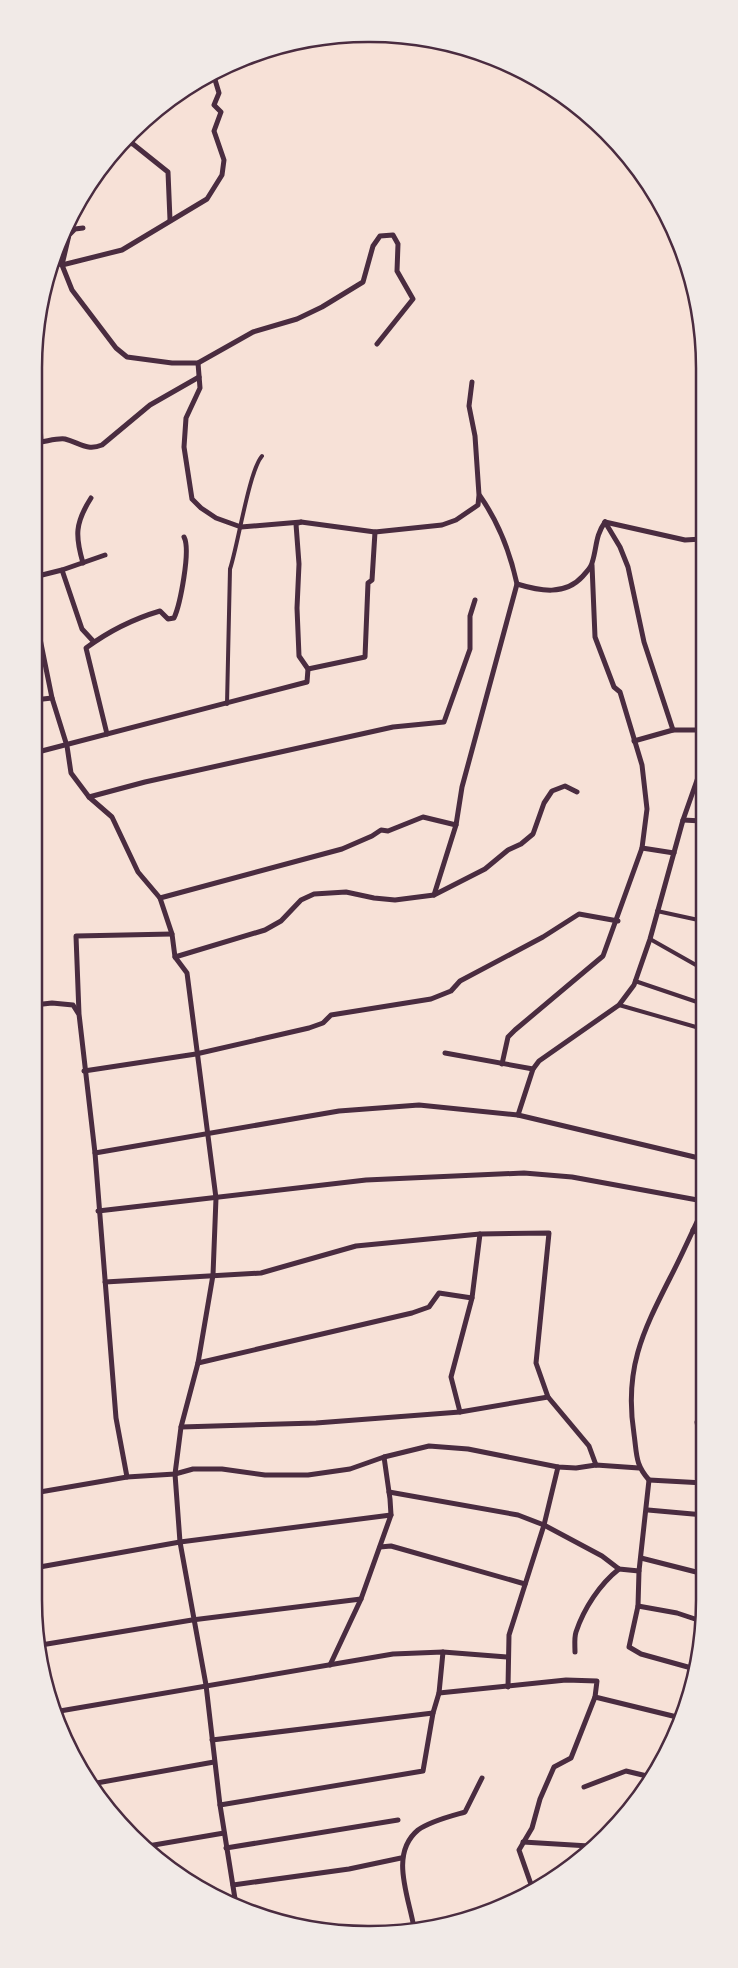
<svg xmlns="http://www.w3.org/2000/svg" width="738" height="1968" font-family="'Source Sans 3',sans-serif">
<rect width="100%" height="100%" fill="#f7e1d7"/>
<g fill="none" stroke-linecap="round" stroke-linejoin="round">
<g stroke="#4a2c40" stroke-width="4">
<path d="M227 704 230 569C238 545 249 471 262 456"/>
<path d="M657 911 703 921"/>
<path d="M650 939 703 969"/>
<path d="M635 981 703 1004"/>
<path d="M619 1005 703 1029"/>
</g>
<g stroke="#4a2c40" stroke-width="5">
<path d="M125 142 133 144 168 172 170 220"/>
<path d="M83 228 75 229 69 235 62 265 72 290 116 348 127 357 172 363H198L253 332 297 319 322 307 363 282 373 246 380 236 393 235 398 244 397 271 413 299 377 344"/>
<path d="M53 262 62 265 122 250 207 199 222 175 224 160 214 131 221 112 214 105 219 93 213 73"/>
<path d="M198 363 200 388 186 418 184 447 192 499 201 508 216 518 241 527 301 522 375 532 442 525 456 520 478 505 479 495 475 436 469 406 472 382"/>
<path d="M41 442C48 441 58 438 65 439 80 443 87 451 102 445L150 405 199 377"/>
<path d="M34 455 41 442 36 352"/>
<path d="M605 522 620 547 628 567 644 642 673 730"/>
<path d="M605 522 685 540 702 539"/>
<path d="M83 563C75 536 75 523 91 498"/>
<path d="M62 570 82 629 94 642"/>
<path d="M34 577 62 570 105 555"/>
<path d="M517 584C540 591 565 596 583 576 586 572 591 568 592 563 597 548 595 536 605 522"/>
<path d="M34 609 52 698 67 746 71 773 89 797 112 817 138 872 160 898 172 934 175 957 187 973 216 1198 213 1275 198 1363 181 1427 175 1474 180 1542 206 1685 220 1805 236 1905"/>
<path d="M308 669 365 657 368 583 372 580 375 532"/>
<path d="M34 700 52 698"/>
<path d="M107 734 86 648C109 631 133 619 160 611L168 619 174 618C180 605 191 550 184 537"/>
<path d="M634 741 673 730H702"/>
<path d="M34 753 307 682 308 669 299 656 297 608 299 564 296 524 301 522"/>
<path d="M89 797 145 782 393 727 444 722 470 649V616L475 600"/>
<path d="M683 820 702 821"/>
<path d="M642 848 674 853"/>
<path d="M434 895 456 825 462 787 517 584C510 552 499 523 480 496"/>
<path d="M160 898 342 849 372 836 381 830 388 831 423 817 456 825"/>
<path d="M175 957 265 930 281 921 301 900 314 894 346 892 374 898 395 900 434 895 485 869 508 850 521 844 533 834 544 803 552 791 565 786 577 792"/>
<path d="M34 1005 52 1003 73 1005 78 1013"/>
<path d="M445 1053 533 1069"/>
<path d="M502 1064 508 1037 515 1030 603 956 642 848 647 809 642 765 620 692 614 687 595 637 592 565"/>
<path d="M84 1071 196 1054 309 1028 323 1023 331 1015 431 999 451 991 460 981 543 937 579 914 618 921"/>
<path d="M518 1115 533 1069 539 1061 619 1005 634 985 650 939 683 820 702 766"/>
<path d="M95 1153 339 1111 419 1105 518 1115 703 1159"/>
<path d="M98 1211 366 1180 524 1173 572 1177 703 1201"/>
<path d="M693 1230 703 1237"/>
<path d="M105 1282 261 1273 356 1246 480 1234 549 1233 536 1363 548 1397 589 1446 596 1465"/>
<path d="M198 1363 412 1313 429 1307 439 1293 472 1298"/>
<path d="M704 1403 697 1422 704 1460"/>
<path d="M460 1412 451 1377 472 1298 480 1234"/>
<path d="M181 1427 316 1423 460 1412 548 1397"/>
<path d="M127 1477 116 1418 95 1153 79 1014 76 936 172 934"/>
<path d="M649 1480 704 1483"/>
<path d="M389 1492 518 1515 544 1525 602 1556 619 1569 639 1571"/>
<path d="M34 1493 127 1477 175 1474 193 1469H222L265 1475H308L350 1469 384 1457 429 1446 468 1449 558 1467 576 1468 596 1465 639 1468"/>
<path d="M648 1510 704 1515"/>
<path d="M380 1547 391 1546 525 1584"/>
<path d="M641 1558 704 1574"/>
<path d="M34 1568 180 1542 391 1515"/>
<path d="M638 1606 677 1613 701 1621"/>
<path d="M41 1645 192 1620 361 1599"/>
<path d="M575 1652C575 1646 574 1638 576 1632 584 1608 600 1584 619 1569"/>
<path d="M330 1665 361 1599 391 1515 390 1499 384 1457"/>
<path d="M695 1669 641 1654 629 1647 638 1606 639 1571 649 1480C635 1464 637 1455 634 1434 624 1370 642 1333 670 1278 682 1255 692 1232 703 1209"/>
<path d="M508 1687 509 1635 544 1525 558 1467"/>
<path d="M439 1693 566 1680 597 1681 595 1697 571 1758 554 1767 540 1799 532 1828 519 1850 533 1890"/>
<path d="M595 1697 681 1718"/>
<path d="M54 1712 393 1654 443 1652 507 1657"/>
<path d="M212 1740 433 1713"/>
<path d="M91 1784 214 1762"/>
<path d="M584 1787 626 1771 651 1777"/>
<path d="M220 1805 423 1771 433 1713 439 1693 443 1652"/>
<path d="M523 1842 589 1846"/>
<path d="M148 1846 224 1833"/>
<path d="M226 1848 398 1820"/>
<path d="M233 1885 349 1869 401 1858"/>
<path d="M503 1906 505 1905"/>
<path d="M414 1928C409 1897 389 1854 418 1830 430 1821 451 1816 465 1812L482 1778"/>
</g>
</g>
<path d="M0 0H738V1968H0ZM368 42H370A326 326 0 0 1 696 368V1600A326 326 0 0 1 370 1926H368A326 326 0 0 1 42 1600V368A326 326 0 0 1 368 42Z" fill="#f1eae7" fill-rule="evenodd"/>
<path fill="none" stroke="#4a2c40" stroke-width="2.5" d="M368 42H370A326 326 0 0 1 696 368V1600A326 326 0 0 1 370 1926H368A326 326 0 0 1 42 1600V368A326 326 0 0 1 368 42Z"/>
</svg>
